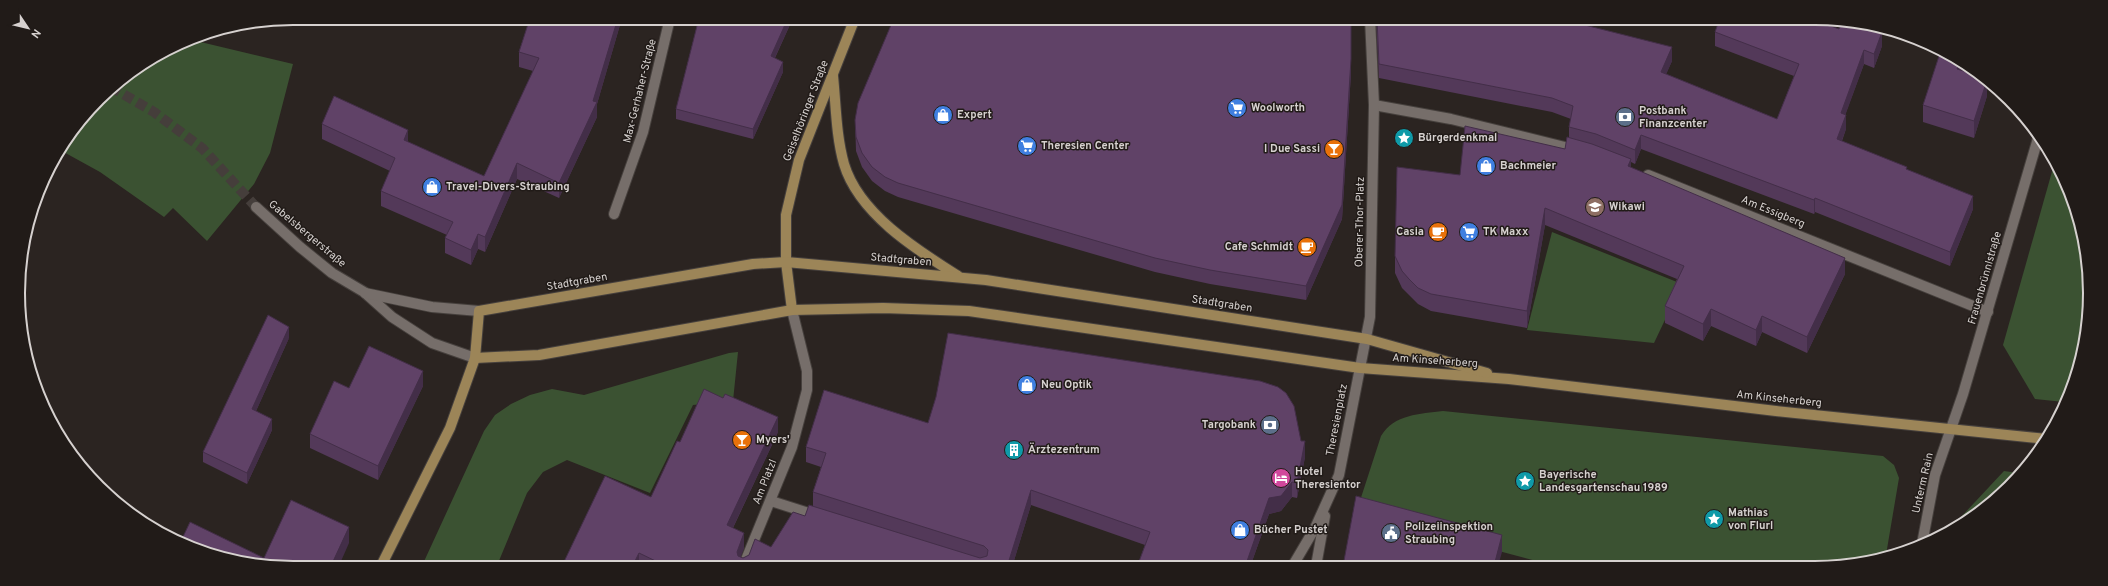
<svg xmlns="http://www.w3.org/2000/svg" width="2108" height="586" font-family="Overpass,sans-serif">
<rect width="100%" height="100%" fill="#2b2421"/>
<g fill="#3b5232">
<path d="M188 39 293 64 270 153 254 184 207 241 173 208 164 217 100 172 60 150 75 125 112 86Z"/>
<path d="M2055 161 2069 188 2085 239 2090 293 2085 346 2064 402 2035 399 2003 345Z"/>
<path d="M1552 232 1682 284 1654 343 1527 330Z"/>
<path d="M738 352 733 401 693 405 650 493 567 460 543 472 527 493 496 568H421L484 431 495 415 511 404 530 395 552 389 584 395 729 353Z"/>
<path d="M1443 411 1883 456 1894 465 1899 478 1886 555 1851 566H1555L1356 513 1381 436C1394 414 1420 414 1443 411Z"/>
<path d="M2004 471 2018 473 1996 500 1946 533Z"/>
</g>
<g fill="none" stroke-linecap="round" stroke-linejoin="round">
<path stroke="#453e3b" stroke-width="10" stroke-dasharray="10 5" stroke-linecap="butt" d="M111 87 154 112 202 148 256 207"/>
<defs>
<g id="minor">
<path d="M1374 105 1451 119 1577 150"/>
<path d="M1648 175 1988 312"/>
<path d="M256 207 300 247 332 273 364 292 392 317 432 343 475 358"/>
<path d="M614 214 643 132 670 18"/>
<path d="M365 293 432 307 479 311"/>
<path d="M771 501 818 516"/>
<path d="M1922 544 1935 475 1963 394 2039 135"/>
<path d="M1316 566 1325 516"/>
<path d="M743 567 792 447 807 390V371L792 310"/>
<path d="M1292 567 1315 528 1339 475 1370 317 1374 105 1370 18"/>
</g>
<g id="major">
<path d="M833 76C836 105 836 136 844 164 859 214 917 250 958 276"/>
<path d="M792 310 786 262V215L799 160 855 18"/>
<path d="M475 358 539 355 792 310 883 308 969 311 1360 368 1509 379 1776 411 2047 439"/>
<path d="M380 568 450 428 475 358 479 311 753 264 786 262 986 280 1367 339 1487 373"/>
</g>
</defs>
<use href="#minor" stroke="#46403d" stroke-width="12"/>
<use href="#major" stroke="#46403d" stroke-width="12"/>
<use href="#minor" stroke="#766e6a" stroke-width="10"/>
<use href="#major" stroke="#9c8558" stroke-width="10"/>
</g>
<g fill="#533959">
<path d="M530 18H622L597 104V117L559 198 517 179 485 252 478 249 471 265 445 253V238L447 235 381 206V191L390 171 322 139V124L408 142 484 176 533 71 519 67V52Z"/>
<path d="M699 18H793L775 58 783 72 753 139 676 119V109Z"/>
<path d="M1376 18H1557L1672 61 1666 74 1777 119 1794 76 1715 46V32L1882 46 1874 68 1864 64 1845 115 1846 129 1842 141 1907 170 1973 209 1950 266 1815 212 1814 214 1641 149 1635 164 1631 162V168L1845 274 1807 353 1762 332 1756 346 1711 326 1703 341 1665 323V306L1677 279 1545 225 1527 328 1431 311 1418 304 1402 288 1395 273V256L1460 175 1565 149 1569 138V127L1571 119 1552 112 1379 78Z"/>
<path d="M1965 63 1962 70 1987 80V96L1974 138 1923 122V105Z"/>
<path d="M1351 73 1342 219 1306 300 1210 284 1155 272 898 197 885 191 872 181 862 167 856 151 855 120Z"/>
<path d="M289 338 256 411 272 430 247 484 203 462V452Z"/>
<path d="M423 386 378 480 310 448V434L349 388Z"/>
<path d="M928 423 1301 441 1305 457 1297 498 1292 497 1281 511 1269 514 1250 567H1137L1145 545 1031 505 1012 567 561 568 651 497 680 442 778 432 733 528 744 548 740 557 743 558 771 547 805 516 813 506V492L821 467 806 462V447Z"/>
</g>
<g fill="#432e48">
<path d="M618 18H622L597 104V117L559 198V183Z"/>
<path d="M788 18H793L771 66V56Z"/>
<path d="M1882 32V46L1874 68V54Z"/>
<path d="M1672 47V61L1661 86V72Z"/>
<path d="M1864 50V64L1841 127V113Z"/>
<path d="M1351 59V73L1342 219 1306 300V286Z"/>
<path d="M1960 60 1965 63 1957 86V69Z"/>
<path d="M783 62V72L753 139V129Z"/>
<path d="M1987 80V96L1974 138V121Z"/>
<path d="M1846 115V129L1837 153V139Z"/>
<path d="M408 130V146L404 140Z"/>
<path d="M1641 135V149L1635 164V150Z"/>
<path d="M1631 159V176L1628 166Z"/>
<path d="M517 163V179L485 252V237Z"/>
<path d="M1973 196V209L1950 266V252Z"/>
<path d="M1815 198V212L1814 214V200Z"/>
<path d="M1545 208V225L1527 328V311Z"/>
<path d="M478 234V249L471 265V250Z"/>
<path d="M1845 258V274L1807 353V337Z"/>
<path d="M1711 309V326L1703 341V324Z"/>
<path d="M1762 316V332L1756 346V330Z"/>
<path d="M289 327V338L252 420V409Z"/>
<path d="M423 371V386L378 480V466Z"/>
<path d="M778 417V432L727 540V525Z"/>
<path d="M272 419V430L247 484V473Z"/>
<path d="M1305 441V457L1297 498V483Z"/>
<path d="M1292 482V497L1281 511 1269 514 1250 567H1245L1269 498Z"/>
<path d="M1031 490V505L1012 567H1007Z"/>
<path d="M349 527V543L338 568H330Z"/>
<path d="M744 533V548L737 567V552Z"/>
<path d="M1502 535V552L1498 566H1494Z"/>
<path d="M639 553V567H632Z"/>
</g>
<g fill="#604267" stroke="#432e48">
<path d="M530 18H618L593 101 597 102 559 183 517 163 485 237 478 234 471 250 445 238 453 222 381 191 395 158 322 124 334 96 408 130 404 140 484 176 539 58 519 52Z"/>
<path d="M699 18H788L771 56 783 62 753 129 676 109Z"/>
<path d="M894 18H1351V59L1342 205 1306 286 1210 270 1155 258 898 183 885 177 872 167 862 153 856 137 855 120 858 103Z"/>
<path d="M1377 18H1557L1672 47 1661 72 1777 119 1799 64 1715 32 1720 18H1809L1839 29 1842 21 1854 22 1882 32 1874 54 1864 50 1841 113 1846 115 1837 139 1907 167 1906 169 1973 196 1950 252 1815 198 1814 200 1641 135 1635 150 1596 134 1569 127 1573 106 1552 98 1379 64Z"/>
<path d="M1941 50 1960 60 1957 69 1983 77 1987 80 1974 121 1923 105Z"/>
<path d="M1465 126 1565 149 1567 137 1592 144 1631 159 1628 166 1845 258 1807 337 1762 316 1756 330 1711 309 1703 324 1665 306 1684 266 1545 208 1527 311 1431 294 1418 288 1409 279 1402 271 1395 256 1397 167 1460 175Z"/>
<path d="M268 315 289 327 252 409 272 419 247 473 203 452Z"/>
<path d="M948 333 1260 381 1278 387 1286 393 1294 406 1301 441H1305L1297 483 1292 482 1281 496 1269 498 1245 567H1137L1150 532 1031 490 1007 567H668L639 553 632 567 561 568 605 476 651 497 677 441 680 442 704 389 723 398 725 394 778 417 727 525 744 533 737 552 738 556 743 558 749 555 755 539 771 547 793 512 805 516 809 505 980 558 987 556 988 550 984 546 813 492 826 453 806 447 824 390 928 423 936 397Z"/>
<path d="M369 346 423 371 378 466 310 434 334 381 349 388Z"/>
<path d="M1356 496 1502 535 1494 566H1421L1415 565 1414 566H1343Z"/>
<path d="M291 500 349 527 330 568H293L240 563 181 541 190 522 264 558Z"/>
</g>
<defs>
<symbol id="supermarket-disc" viewBox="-11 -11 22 22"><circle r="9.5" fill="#3f7fe0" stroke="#211b18"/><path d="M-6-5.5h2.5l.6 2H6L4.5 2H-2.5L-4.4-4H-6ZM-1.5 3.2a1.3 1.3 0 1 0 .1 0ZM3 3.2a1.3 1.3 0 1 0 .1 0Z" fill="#fff"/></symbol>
<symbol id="shop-disc" viewBox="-11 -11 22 22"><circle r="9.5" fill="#3f7fe0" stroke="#211b18"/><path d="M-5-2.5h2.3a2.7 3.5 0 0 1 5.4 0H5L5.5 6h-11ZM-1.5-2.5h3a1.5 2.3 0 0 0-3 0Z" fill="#fff"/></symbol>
<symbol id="bank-disc" viewBox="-11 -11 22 22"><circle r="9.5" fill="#5c6f8a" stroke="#211b18"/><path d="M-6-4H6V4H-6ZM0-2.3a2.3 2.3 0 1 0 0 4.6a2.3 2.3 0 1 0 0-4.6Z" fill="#fff"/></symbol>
<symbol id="sight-disc" viewBox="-11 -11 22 22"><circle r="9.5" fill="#0f9aa8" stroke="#211b18"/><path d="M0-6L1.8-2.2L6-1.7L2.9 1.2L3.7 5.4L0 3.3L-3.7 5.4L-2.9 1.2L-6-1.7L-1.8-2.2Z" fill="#fff"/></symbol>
<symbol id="bar-disc" viewBox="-11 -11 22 22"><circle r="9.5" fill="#e8710a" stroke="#211b18"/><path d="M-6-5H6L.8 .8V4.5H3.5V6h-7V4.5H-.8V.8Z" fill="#fff"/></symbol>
<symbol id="school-disc" viewBox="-11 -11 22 22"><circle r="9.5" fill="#8d6e63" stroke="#211b18"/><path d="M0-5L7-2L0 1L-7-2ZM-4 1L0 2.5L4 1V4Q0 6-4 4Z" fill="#fff"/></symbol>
<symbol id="cafe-disc" viewBox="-11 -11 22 22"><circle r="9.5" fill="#e8710a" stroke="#211b18"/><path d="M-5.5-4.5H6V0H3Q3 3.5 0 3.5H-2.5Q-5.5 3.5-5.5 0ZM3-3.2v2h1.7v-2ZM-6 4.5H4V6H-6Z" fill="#fff"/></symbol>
<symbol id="building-disc" viewBox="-11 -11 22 22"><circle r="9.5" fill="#0f9aa8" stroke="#211b18"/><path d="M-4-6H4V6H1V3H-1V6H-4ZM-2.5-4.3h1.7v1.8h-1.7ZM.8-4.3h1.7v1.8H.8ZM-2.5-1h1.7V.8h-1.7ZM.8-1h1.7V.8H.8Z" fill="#fff"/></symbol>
<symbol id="hotel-disc" viewBox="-11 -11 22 22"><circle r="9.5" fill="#d1479c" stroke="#211b18"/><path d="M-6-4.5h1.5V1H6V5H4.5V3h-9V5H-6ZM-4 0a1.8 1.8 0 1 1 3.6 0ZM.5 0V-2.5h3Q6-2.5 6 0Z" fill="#fff"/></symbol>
<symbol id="civic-disc" viewBox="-11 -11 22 22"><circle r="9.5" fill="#5c6f8a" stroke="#211b18"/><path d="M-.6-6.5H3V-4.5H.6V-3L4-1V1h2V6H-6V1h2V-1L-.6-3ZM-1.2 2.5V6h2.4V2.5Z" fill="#fff"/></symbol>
</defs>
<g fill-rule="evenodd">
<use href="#supermarket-disc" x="1226" y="97" width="22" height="22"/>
<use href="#shop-disc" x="932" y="104" width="22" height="22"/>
<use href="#bank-disc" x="1614" y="106" width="22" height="22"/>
<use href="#sight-disc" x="1393" y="127" width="22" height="22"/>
<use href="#supermarket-disc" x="1016" y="135" width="22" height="22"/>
<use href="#bar-disc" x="1323" y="138" width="22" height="22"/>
<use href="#shop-disc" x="1475" y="155" width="22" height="22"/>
<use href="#shop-disc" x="421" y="176" width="22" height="22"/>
<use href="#school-disc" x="1584" y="196" width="22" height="22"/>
<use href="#cafe-disc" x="1427" y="221" width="22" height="22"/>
<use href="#supermarket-disc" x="1458" y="221" width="22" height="22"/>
<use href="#cafe-disc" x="1296" y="236" width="22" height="22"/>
<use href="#shop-disc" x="1016" y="374" width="22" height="22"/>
<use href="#bank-disc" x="1259" y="414" width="22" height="22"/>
<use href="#bar-disc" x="731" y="429" width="22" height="22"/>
<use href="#building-disc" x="1003" y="439" width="22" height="22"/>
<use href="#hotel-disc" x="1270" y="467" width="22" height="22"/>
<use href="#sight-disc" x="1514" y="470" width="22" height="22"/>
<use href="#sight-disc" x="1703" y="508" width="22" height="22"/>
<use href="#shop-disc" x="1229" y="519" width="22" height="22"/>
<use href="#civic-disc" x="1380" y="522" width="22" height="22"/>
</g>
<g text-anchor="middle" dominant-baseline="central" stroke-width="3" stroke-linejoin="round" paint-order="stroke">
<g font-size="11" fill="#d6d1cf" stroke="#211b18">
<text transform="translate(640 91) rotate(-76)">Max-Gerhaher-Straße</text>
<text transform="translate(806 111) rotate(-69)">Geiselhöringer Straße</text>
<text transform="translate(1773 212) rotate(22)">Am Essigberg</text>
<text transform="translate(1360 222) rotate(-89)">Oberer-Thor-Platz</text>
<text transform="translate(307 234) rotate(40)">Gabelsbergerstraße</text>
<text transform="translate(901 260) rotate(5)">Stadtgraben</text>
<text transform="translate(1985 278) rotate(-74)">Frauenbrünnlstraße</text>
<text transform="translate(577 282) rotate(-10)">Stadtgraben</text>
<text transform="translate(1222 304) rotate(9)">Stadtgraben</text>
<text transform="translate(1435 361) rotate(4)">Am Kinseherberg</text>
<text transform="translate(1779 399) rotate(6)">Am Kinseherberg</text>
<text transform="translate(1337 420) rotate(-79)">Theresienplatz</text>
<text transform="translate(765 482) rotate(-68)">Am Platzl</text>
<text transform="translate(1923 483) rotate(-77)">Unterm Rain</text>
</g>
<g font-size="11" font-weight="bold" fill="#d6d1cf" stroke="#211b18" text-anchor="start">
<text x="1251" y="108">Woolworth</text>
<text x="1639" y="111">Postbank<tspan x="1639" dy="13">Finanzcenter</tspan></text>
<text x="957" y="115">Expert</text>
<text x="1418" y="138">Bürgerdenkmal</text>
<text x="1041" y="146">Theresien Center</text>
<text x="1320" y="149" text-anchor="end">I Due Sassi</text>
<text x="1500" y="166">Bachmeier</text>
<text x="446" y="187">Travel-Divers-Straubing</text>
<text x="1609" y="207">Wikawi</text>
<text x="1424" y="232" text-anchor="end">Casia</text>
<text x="1483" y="232">TK Maxx</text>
<text x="1293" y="247" text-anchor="end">Cafe Schmidt</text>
<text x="1041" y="385">Neu Optik</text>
<text x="1256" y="425" text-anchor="end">Targobank</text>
<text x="756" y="440">Myers'</text>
<text x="1028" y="450">Ärztezentrum</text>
<text x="1295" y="472">Hotel<tspan x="1295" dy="13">Theresientor</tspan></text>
<text x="1539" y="475">Bayerische<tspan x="1539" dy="13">Landesgartenschau 1989</tspan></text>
<text x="1728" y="513">Mathias<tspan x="1728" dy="13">von Flurl</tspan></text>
<text x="1405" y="527">Polizeiinspektion<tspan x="1405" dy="13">Straubing</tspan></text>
<text x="1254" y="530">Bücher Pustet</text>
</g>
</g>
<path d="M0 0H2108V586H0ZM293 25H1815A268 268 0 0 1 2083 293V293A268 268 0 0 1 1815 561H293A268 268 0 0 1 25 293V293A268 268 0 0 1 293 25Z" fill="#211b18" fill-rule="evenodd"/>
<path fill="none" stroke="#d6d1cf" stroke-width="2" d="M293 25H1815A268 268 0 0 1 2083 293V293A268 268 0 0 1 1815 561H293A268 268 0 0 1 25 293V293A268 268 0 0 1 293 25Z"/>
<g transform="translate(28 28) rotate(125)" stroke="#211b18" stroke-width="3" paint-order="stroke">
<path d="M0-3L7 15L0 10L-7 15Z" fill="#d6d1cf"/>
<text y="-6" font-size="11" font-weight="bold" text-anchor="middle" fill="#d6d1cf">N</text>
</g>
</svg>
